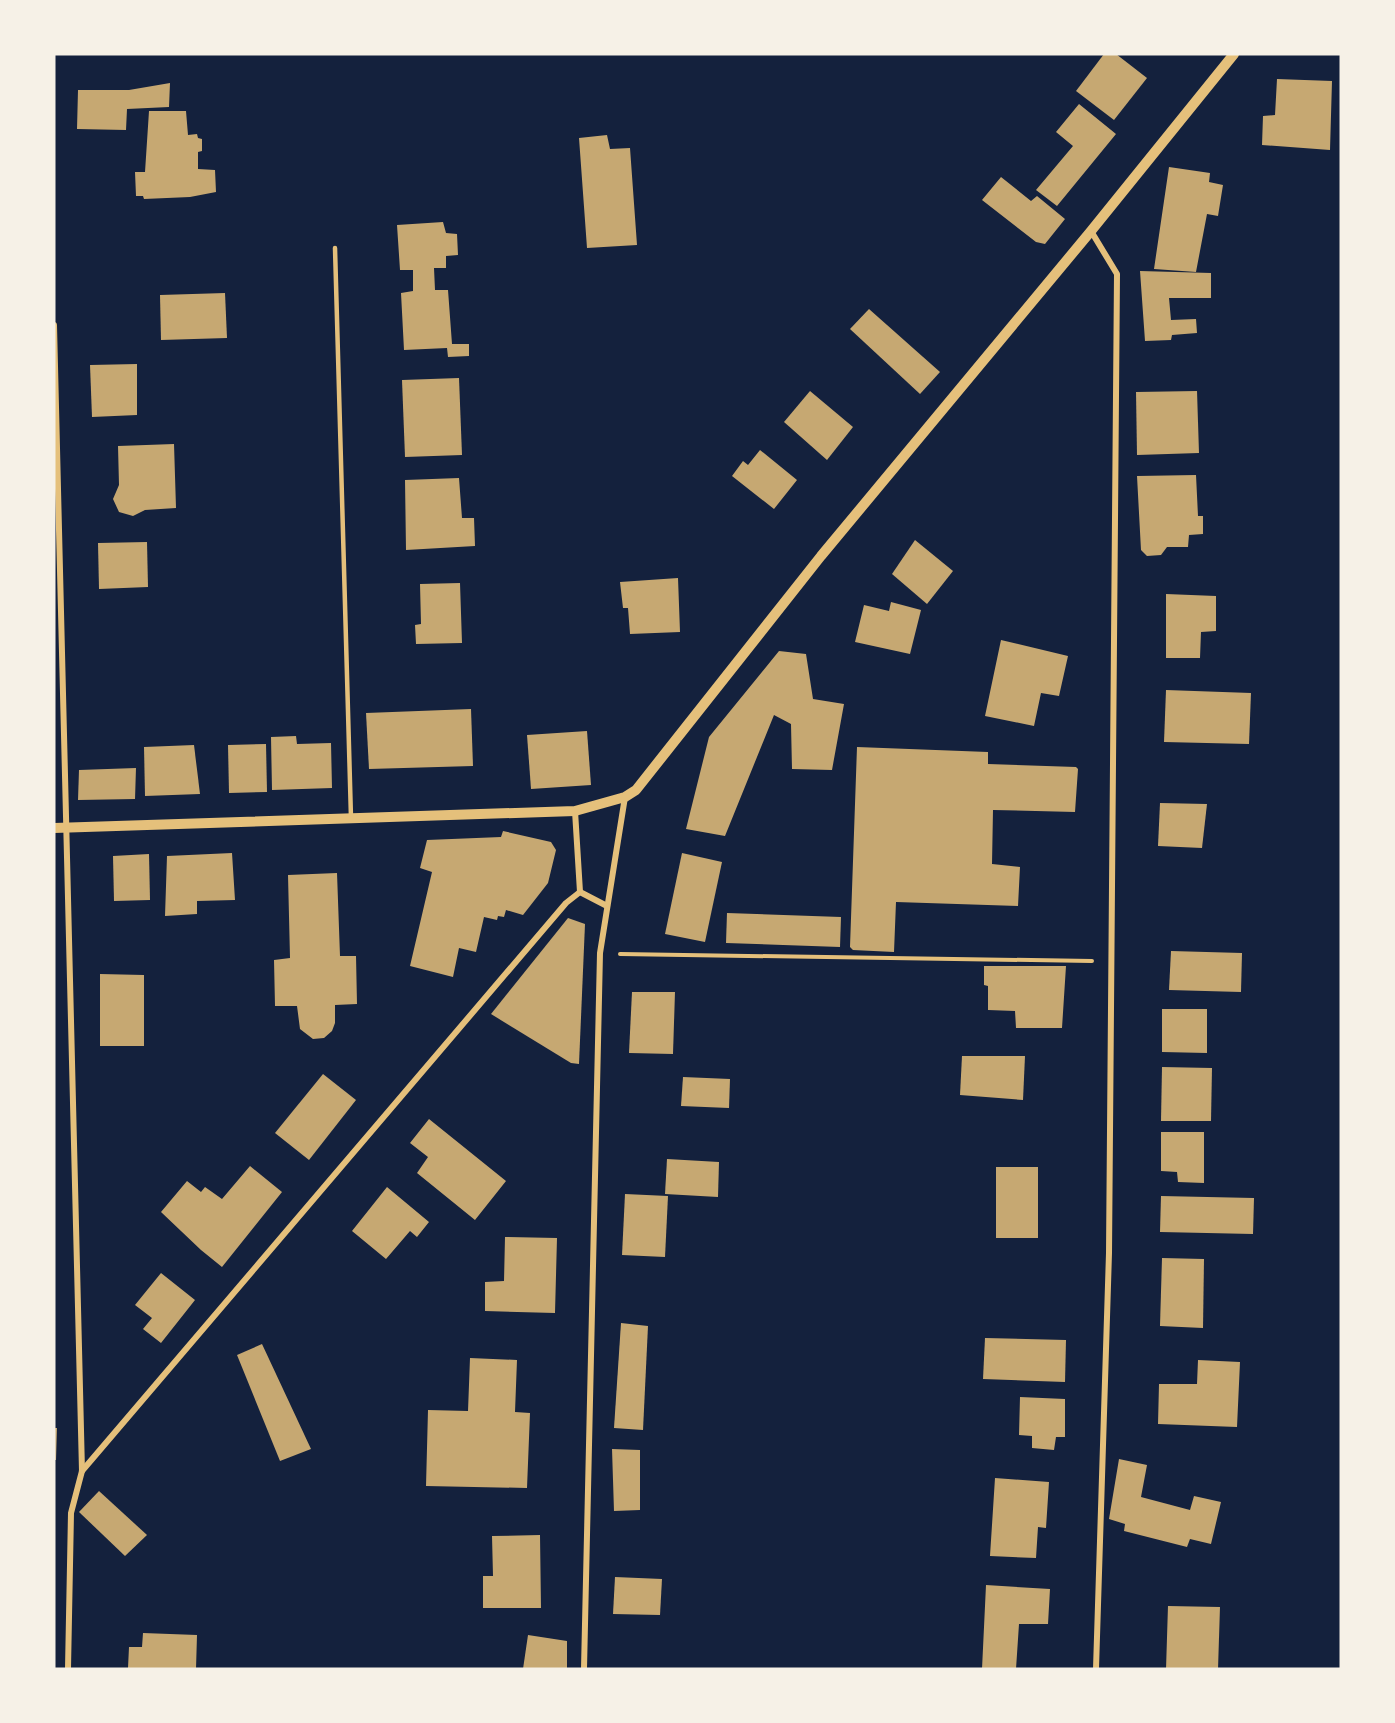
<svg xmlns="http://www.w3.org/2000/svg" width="1395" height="1723" font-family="'IBM Plex Sans',sans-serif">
<rect width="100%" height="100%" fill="#14213d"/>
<g fill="#c6a872">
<path d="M1104 54H1116L1147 78 1114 120 1076 91Z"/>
<path d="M1277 79 1332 81 1330 150 1262 145 1263 116 1275 115Z"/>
<path d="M170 83 169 107 127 109 126 130 77 129 78 90H129Z"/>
<path d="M1079 104 1116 134 1057 206 1036 190 1073 146 1056 132Z"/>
<path d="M149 111H186L188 135 197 134 198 138 202 139V151L198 152V169L215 170 216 192 190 197 144 199 143 196H136L135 172H145Z"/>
<path d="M607 135 610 149 630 148 637 245 587 248 579 138Z"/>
<path d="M1169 167 1210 173 1209 182 1223 185 1218 216 1207 214 1196 272 1154 269Z"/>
<path d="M1001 177 1031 201 1037 196 1065 219 1045 244 1036 242 982 200Z"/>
<path d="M443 222 446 233 457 234 458 255 446 256V268H434L435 290H448L452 344H469V356L448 357 447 348 404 350 401 293 413 291V270H400L397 225Z"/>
<path d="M1140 271 1211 273V298H1169L1171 320 1196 319 1197 333 1172 335 1171 340 1145 341Z"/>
<path d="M225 293 227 338 161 340 160 295Z"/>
<path d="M869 309 940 372 920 394 850 329Z"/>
<path d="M137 364V415L92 417 90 365Z"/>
<path d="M459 378 462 455 405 457 402 380Z"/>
<path d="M810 391 853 427 827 460 784 422Z"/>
<path d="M1197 391 1199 453 1137 455 1136 392Z"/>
<path d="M174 444 176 508 145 510 133 516 119 512 113 499 119 485 118 446Z"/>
<path d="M760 450 797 480 774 509 732 476 743 461 748 465Z"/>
<path d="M1196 475 1198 516H1203V534L1189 535 1188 547H1167L1161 555 1147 556 1141 550 1137 476Z"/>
<path d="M459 478 462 518H474L475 546 406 550 405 480Z"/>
<path d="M915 540 953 571 927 604 892 574Z"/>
<path d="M147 542 148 587 99 589 98 543Z"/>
<path d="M678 578 680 632 630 634 628 608H623L620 582Z"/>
<path d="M460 583 462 643 416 644 415 625 421 624 420 584Z"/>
<path d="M1166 594 1216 596V631L1201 632 1200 658H1166Z"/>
<path d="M891 602 921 610 910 654 855 642 864 605 889 611Z"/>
<path d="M1001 640 1068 656 1059 696 1041 693 1034 726 985 716Z"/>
<path d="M779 651 806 654 813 699 844 704 832 770 792 769 791 724 774 715 725 836 686 829 709 737Z"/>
<path d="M1166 690 1251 693 1249 744 1164 742Z"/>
<path d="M471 709 473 766 369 769 366 713Z"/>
<path d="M587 731 591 785 531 789 527 735Z"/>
<path d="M296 736 297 744 331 743 332 788 272 790 271 737Z"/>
<path d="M266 744 267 792 229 793 228 745Z"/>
<path d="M194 745 200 794 145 796 144 747Z"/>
<path d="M857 747 988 752V764L1076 767 1078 769 1075 812 993 810 992 864 1020 867 1018 906 896 902 894 952 853 950 850 947Z"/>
<path d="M136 768 135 799 78 800 79 770Z"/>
<path d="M1160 803 1207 804 1202 848 1158 846Z"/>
<path d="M503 831 551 842 556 850 548 883 523 915 506 910 504 917 498 916 497 920 484 917 476 952 459 948 453 977 410 966 432 872 420 868 427 840 501 837Z"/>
<path d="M232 853 235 900 197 901V914L165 916 167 856Z"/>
<path d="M682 853 722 862 705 942 665 934Z"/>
<path d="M149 854 150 900 114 901 113 856Z"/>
<path d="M337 873 340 956H356L357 1004 335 1005V1023L332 1031 324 1038 313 1039 300 1029 297 1006H275L274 960 290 958 288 875Z"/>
<path d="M727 913 841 917 840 947 726 943Z"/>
<path d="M568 918 585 924 579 1064 571 1063 491 1014Z"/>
<path d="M1171 951 1242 953 1241 992 1169 990Z"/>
<path d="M984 966H1066L1062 1028H1016L1015 1011 988 1010V986L984 985Z"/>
<path d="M100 974 144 975V1046H100Z"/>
<path d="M632 992H675L673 1054 629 1053Z"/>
<path d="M1162 1009H1207V1053L1162 1052Z"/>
<path d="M962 1056H1025L1023 1100 960 1095Z"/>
<path d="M1162 1067 1212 1068 1211 1121H1161Z"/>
<path d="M323 1074 356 1100 309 1160 275 1133Z"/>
<path d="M683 1077 730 1079 729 1108 681 1106Z"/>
<path d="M429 1119 506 1181 475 1220 417 1173 428 1157 410 1143Z"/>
<path d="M1161 1132H1204V1183L1178 1182 1177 1172 1161 1171Z"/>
<path d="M667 1159 719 1162 718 1197 665 1194Z"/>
<path d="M250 1166 282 1192 222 1267 201 1250 161 1212 187 1181 201 1192 205 1187 222 1199Z"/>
<rect x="996" y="1167" width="42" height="71"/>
<path d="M387 1187 429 1222 417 1237 410 1231 386 1259 352 1231Z"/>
<path d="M625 1194 668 1196 665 1257 622 1255Z"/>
<path d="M1161 1196 1254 1198 1253 1234 1160 1232Z"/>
<path d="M505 1237 557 1238 555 1313 485 1311V1282L504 1281Z"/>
<path d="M1162 1258 1204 1259 1203 1328 1160 1326Z"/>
<path d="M161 1273 195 1300 161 1343 143 1329 152 1318 135 1305Z"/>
<path d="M621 1323 648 1326 643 1430 614 1428Z"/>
<path d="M985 1338 1066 1340 1065 1382 983 1379Z"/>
<path d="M262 1344 311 1449 280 1461 237 1355Z"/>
<path d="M470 1358 517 1360 515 1412 530 1413 527 1488 426 1486 428 1410 468 1411Z"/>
<path d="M1198 1360 1240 1362 1237 1427 1158 1424 1159 1384H1197Z"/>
<path d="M1020 1397 1065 1399V1437H1056L1054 1450 1032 1448V1436L1019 1435Z"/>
<path d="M54 1428H57L56 1460H54Z"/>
<path d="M612 1449 640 1450V1510L614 1511Z"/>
<path d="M1119 1459 1147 1465 1141 1497 1190 1510 1194 1496 1221 1502 1211 1544 1190 1539 1187 1547 1124 1531 1125 1524 1109 1519Z"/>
<path d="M995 1478 1049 1482 1046 1528 1038 1527 1036 1558 990 1556Z"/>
<path d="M99 1491 147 1535 125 1556 79 1512Z"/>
<path d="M540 1535 541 1608H483V1576H493L492 1536Z"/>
<path d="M615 1577 662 1579 660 1615 613 1614Z"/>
<path d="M986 1585 1050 1589 1048 1624H1019L1016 1669H982Z"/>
<path d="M1168 1606 1220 1607 1218 1669H1166Z"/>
<path d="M143 1633 197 1635 196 1669 128 1668 129 1647H142Z"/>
<path d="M528 1635 567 1641V1669H523Z"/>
</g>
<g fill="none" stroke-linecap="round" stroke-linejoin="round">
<path stroke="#e5c07b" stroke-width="4" d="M620 954 1092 961"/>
<path stroke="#e5c07b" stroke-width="4.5" d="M335 248 351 818"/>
<g stroke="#e5c07b" stroke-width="6">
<path d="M1091 231 1117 274 1109 1253 1096 1669"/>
<path d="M54 325 82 1471 71 1513 68 1669"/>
<path d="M575 811 580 892"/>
<path d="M580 892 607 906"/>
<path d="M82 1471 566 903 580 892"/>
<path d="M584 1669 600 953 625 797"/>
</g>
<path stroke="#e5c07b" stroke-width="10" d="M54 828 575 811 625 797 636 790 821 556 1091 231 1234 54"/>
</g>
<rect width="1395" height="1723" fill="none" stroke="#f6f1e7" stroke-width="111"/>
</svg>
